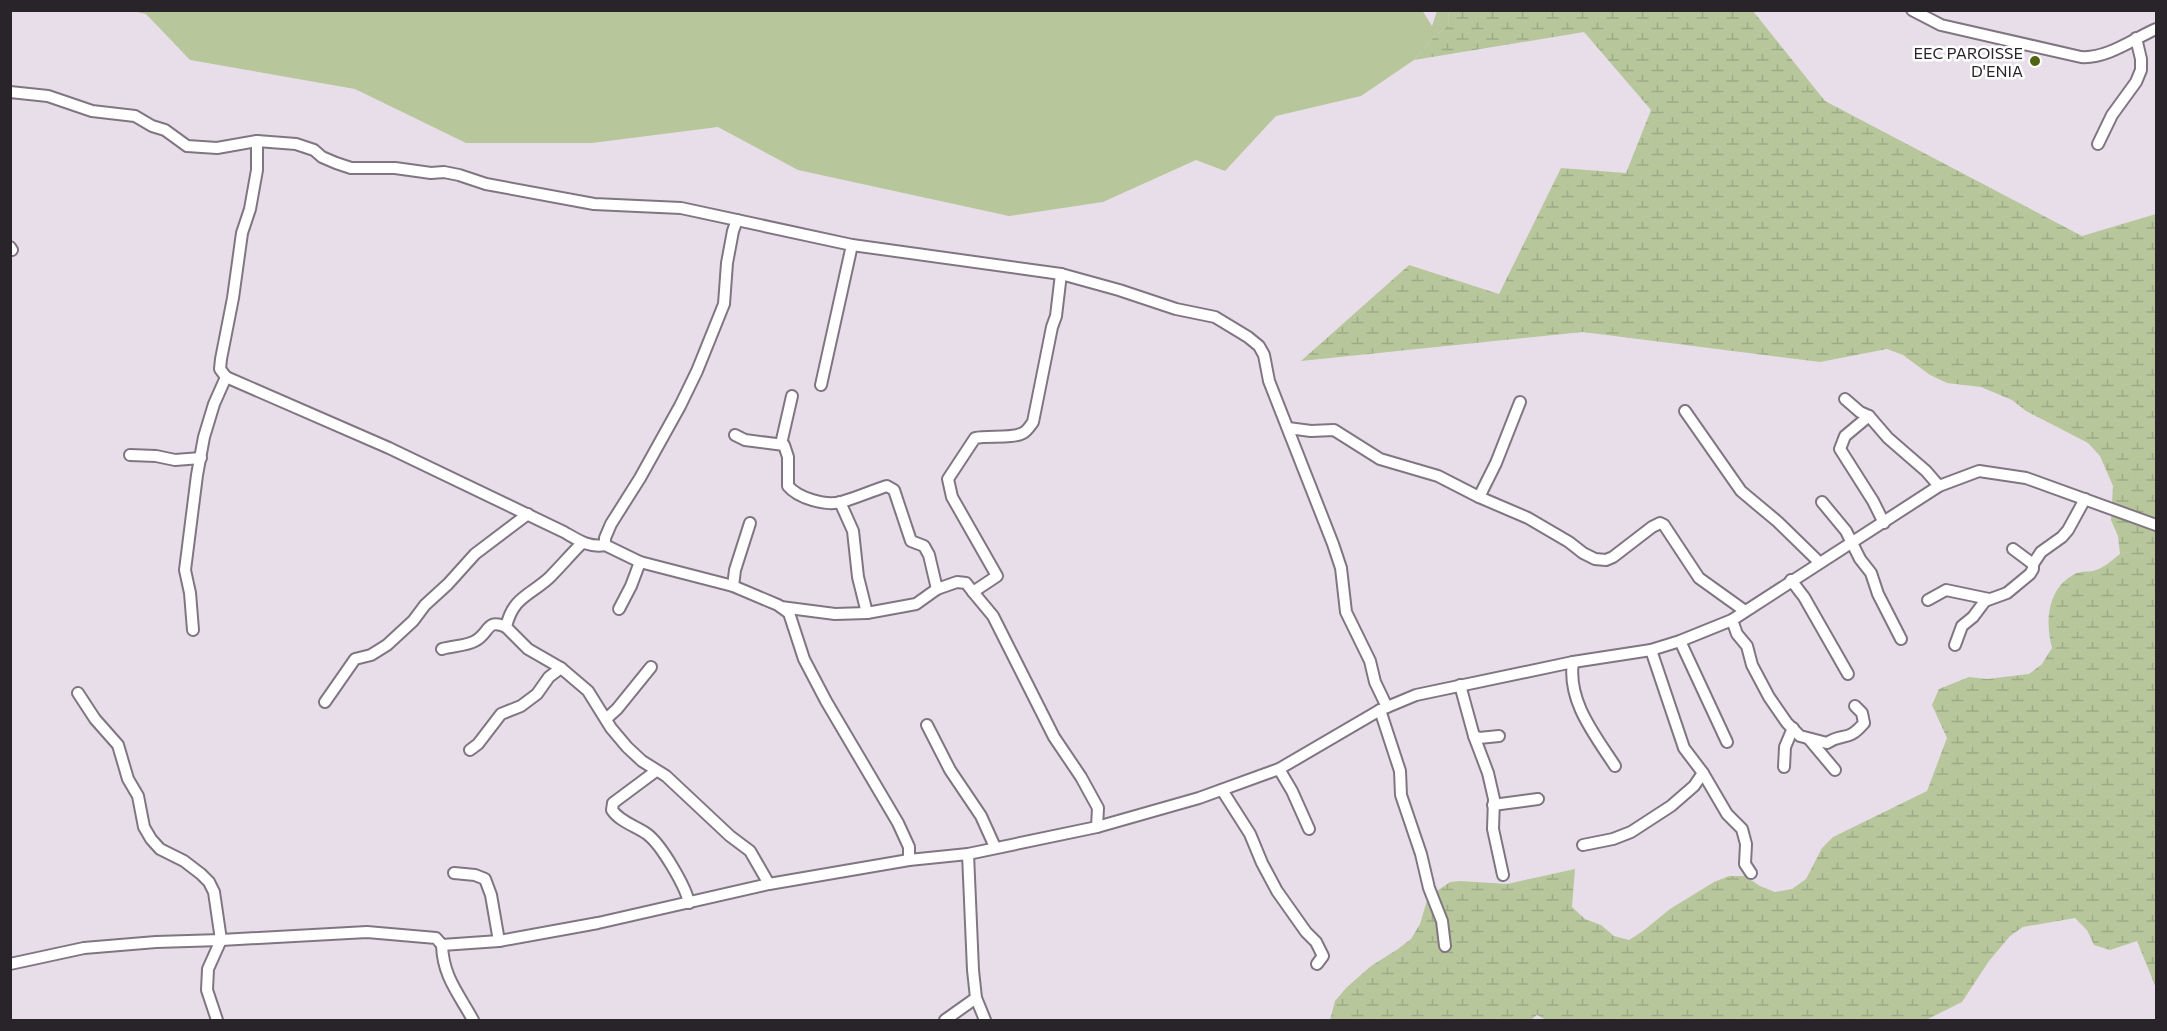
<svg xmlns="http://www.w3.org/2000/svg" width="2167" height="1031" font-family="Commissioner,sans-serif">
<defs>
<pattern id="wetland-marsh" width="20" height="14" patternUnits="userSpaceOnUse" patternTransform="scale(1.5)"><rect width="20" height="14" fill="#b7c79b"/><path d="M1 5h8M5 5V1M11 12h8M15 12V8" fill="none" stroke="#9dab86"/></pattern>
</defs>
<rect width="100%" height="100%" fill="#e8deea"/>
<path fill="#b7c79b" d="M1422 10 1432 26 1437 11 1448 10 1449 25 1433 38 1414 60 1361 96 1276 116 1225 171 1196 160 1103 202 1009 216 798 170 718 127 592 143H466L355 89 190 60 146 14 133 11Z"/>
<path fill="url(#wetland-marsh)" d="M1448 11H1753L1825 101 2082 236 2156 214V988L2137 941 2110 950 2094 945 2087 930 2075 918 2023 927 2010 936 1989 961 1962 1002 1926 1020H1546L1537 1015 1531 1020H1330L1335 1001 1346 988 1371 966 1398 949 1411 939 1420 924 1428 897 1450 882 1460 881 1507 884 1575 869 1572 907 1585 919 1601 925 1614 936 1629 940 1643 931 1670 909 1714 882 1729 876H1745L1760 886 1775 892 1792 889 1806 879 1822 848 1833 837 1927 791 1947 738 1932 705 1939 689 1969 677 1987 679 2029 674 2042 664 2052 648C2045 622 2047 588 2075 574 2080 571 2087 572 2093 571 2104 568 2112 560 2120 554L2118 536 2111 520 2113 486 2100 456 2088 443 2026 411 2012 400 1981 387 1947 383 1930 375 1903 355 1887 349 1820 362 1583 332 1301 361 1409 265 1499 294 1561 168 1626 173 1651 110 1584 32 1414 60 1433 38 1449 25Z"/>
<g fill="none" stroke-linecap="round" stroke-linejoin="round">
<defs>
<g id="minor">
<path d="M1912 10 1941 25 2081 57C2107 59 2133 39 2156 29"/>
<path d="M10 92 48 96 92 111 135 116 152 126 165 130 187 146 217 148 257 141 296 144 314 150 322 157 336 163 351 168H395L431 173 444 172 459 175 486 184 594 204 681 208 852 245 1061 274 1119 290 1176 309 1215 317 1248 337 1259 346 1264 355 1269 381 1333 544 1341 568 1346 612 1370 661 1375 682 1387 707"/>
<path d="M2098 144 2112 115 2136 82 2141 70V59L2136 38"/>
<path d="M737 220 733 231 727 263 724 304 697 371 680 406 640 478 611 524 605 538V545L640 562 733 586 778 605 789 613 804 659 826 701 898 823 909 847V860"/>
<path d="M10 247 12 250"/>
<path d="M1061 274 1056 316 1052 327 1033 422C1030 426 1027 431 1023 433 1012 439 988 435 975 438L948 479 952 497 997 576 973 592 993 616 1054 737 1081 777 1098 808 1097 827"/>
<path d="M226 377 220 369 221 359 233 298 242 233 250 209 257 170V141"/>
<path d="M821 385 852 245"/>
<path d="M1845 399 1860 412 1869 416 1888 438 1926 471 1939 486"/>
<path d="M1685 411 1741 491 1778 522 1819 562"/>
<path d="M1869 416 1845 436 1840 449 1873 501 1884 523"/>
<path d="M1288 428 1311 431 1334 430 1380 459 1438 476 1479 497 1528 518 1569 542 1583 553 1595 559 1606 560 1613 557 1652 527 1660 523 1664 525 1699 578 1745 611"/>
<path d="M735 435 745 440 784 445 788 457V486C798 498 825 506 841 502 856 498 871 491 887 486L894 490 911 541 924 546 929 555 937 589 957 582 966 583 973 592"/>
<path d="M781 444 792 396"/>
<path d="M130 455 156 456 175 460 201 458"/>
<path d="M1479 497 1496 463 1520 402"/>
<path d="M840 502 853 531 858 577 867 613"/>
<path d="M1822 502 1846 531 1860 559 1871 573 1878 594 1901 639"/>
<path d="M582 543C571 554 560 567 549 578 529 596 513 597 506 627L528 649 561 668 588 691 611 728 627 747 642 761 666 776 730 836 750 851 769 884"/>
<path d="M2013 549 2033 564"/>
<path d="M1791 580 1804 597 1848 674"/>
<path d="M733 586 735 570 750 523"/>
<path d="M1928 600 1946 590 1989 599"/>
<path d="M781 607 835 614 867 613 916 604 937 589"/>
<path d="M619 609 631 586 640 562"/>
<path d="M1732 620 1737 634 1747 646 1752 665 1769 697 1787 723 1800 736 1827 743C1844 732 1847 743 1864 723L1862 713 1855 706"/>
<path d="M193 630 190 593 185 570 197 475 204 437 214 404 226 377 389 448 564 532C578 540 589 548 605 545"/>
<path d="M1680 641 1727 742"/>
<path d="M1955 645 1962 626 1973 617 1985 601 2007 593 2030 574 2033 569V564L2041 552 2062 537 2068 530 2085 499"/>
<path d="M442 649C452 646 466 646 475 641 490 633 486 618 506 627"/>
<path d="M1651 650 1684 748 1703 773 1727 814 1742 829 1746 844 1745 864 1751 873"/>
<path d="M1573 662C1567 701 1595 735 1615 766"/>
<path d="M1460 685 1474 736 1488 773 1494 799 1493 829 1503 875"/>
<path d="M78 693 95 719 118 745 128 779 138 796 144 827 151 839 160 849 184 861 201 874 209 882 214 892 221 940 208 969 207 990 217 1020"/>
<path d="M325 702 355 659 371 655 387 645 413 621 425 605 448 584 475 554 528 514"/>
<path d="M1380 710 1400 771 1401 795 1421 854 1429 888 1442 921 1445 946"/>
<path d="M606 719 617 709 651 667"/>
<path d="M927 725 950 770 981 816 995 847"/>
<path d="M1474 736 1479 738 1499 736"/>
<path d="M1809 739 1835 770"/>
<path d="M470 750 478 744 501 714 521 706 537 694 549 677 561 668"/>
<path d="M1784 767 1785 747 1793 728"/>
<path d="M1279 769 1292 791 1309 829"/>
<path d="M656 771 613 803 612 810C620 822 636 826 647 834 661 844 686 887 689 903"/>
<path d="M1222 790 1250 834 1262 863 1277 891 1306 932 1316 942 1323 956 1317 964"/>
<path d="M1493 805 1538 799"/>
<path d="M1583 845 1613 839 1631 832 1671 806 1694 786 1703 773"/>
<path d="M968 854 973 970 976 998 985 1020"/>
<path d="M454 873 475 875 485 879 491 895 499 941"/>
<path d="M442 945C443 977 459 994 473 1020"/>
<path d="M10 964 84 948 156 942 221 940 367 932 436 938 442 945 499 941 598 923 769 884 909 860 968 854 1097 827 1199 798 1279 769 1380 710 1416 695 1573 662 1651 650 1680 641 1732 620 1939 486 1979 471 2026 478 2156 525"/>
<path d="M945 1020 976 998"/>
</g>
</defs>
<use href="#minor" stroke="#807682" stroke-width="14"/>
<use href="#minor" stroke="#fff" stroke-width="10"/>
</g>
<circle fill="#4e6412" stroke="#fff" stroke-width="2" cx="2035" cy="61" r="6"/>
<g text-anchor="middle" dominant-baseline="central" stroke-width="5" stroke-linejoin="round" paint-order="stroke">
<g font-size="16" fill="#282429" stroke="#fff" text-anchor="end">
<text x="2023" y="52">EEC PAROISSE<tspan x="2023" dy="18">D'ENIA</tspan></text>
</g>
</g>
<rect width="2167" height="1031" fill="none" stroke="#282429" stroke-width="24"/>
</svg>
